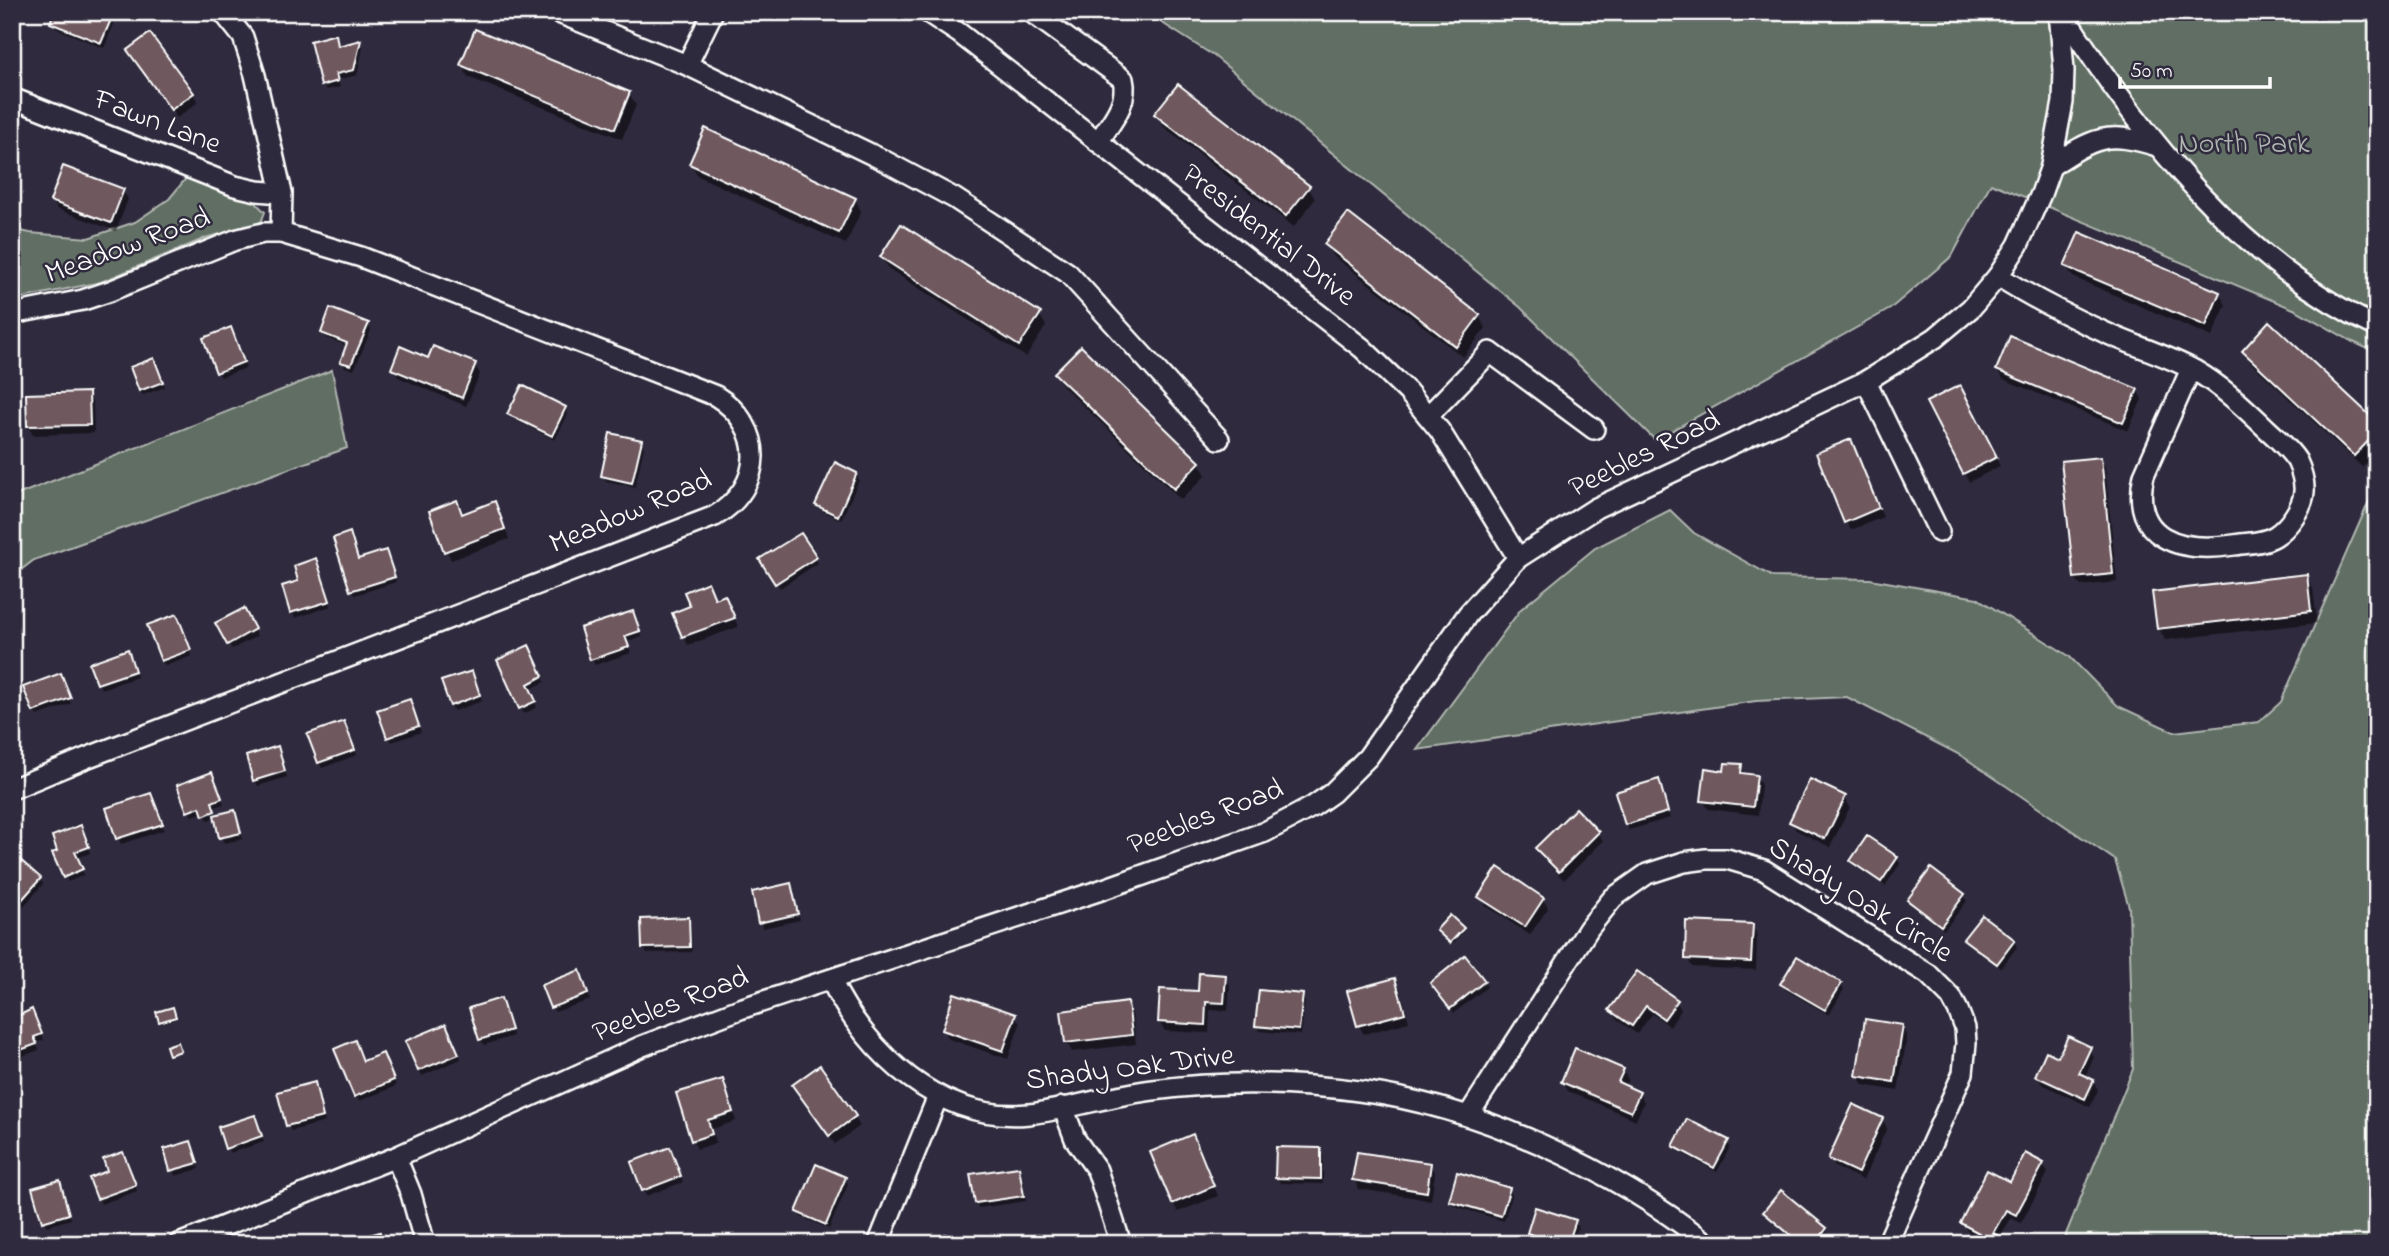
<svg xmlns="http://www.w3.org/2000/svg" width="2389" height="1256" font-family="'Indie Flower',sans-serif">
<rect width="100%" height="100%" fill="#2f2a3d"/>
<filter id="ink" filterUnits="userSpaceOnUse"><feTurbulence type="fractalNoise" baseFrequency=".0143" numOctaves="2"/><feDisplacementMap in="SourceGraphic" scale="14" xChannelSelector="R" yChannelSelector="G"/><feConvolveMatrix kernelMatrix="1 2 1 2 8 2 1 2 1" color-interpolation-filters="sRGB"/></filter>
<g filter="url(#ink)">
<g fill="#616e63" stroke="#b0b6b1" stroke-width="2">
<path d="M1145 12H2377V353L2353 342 2296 310 1991 183 1952 256 1890 309 1655 440 1520 307 1214 56Z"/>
<path d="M188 176 252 199 265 212 260 225 208 237 101 282 12 300V229L30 233 88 238 135 222 169 199Z"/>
<path d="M332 370 347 448 34 560 12 577V497Z"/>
<path d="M2377 483V1244H2062L2133 1069 2129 907 2115 860 1962 756 1847 697 1756 701 1417 750 1521 609 1595 548 1670 510 1694 533 1773 577 1870 579 1977 598 2069 656 2118 706 2174 732 2259 722 2281 702Z"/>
</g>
<g fill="#0007">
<path d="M110 18 114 24 104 48 55 28 52 23Z"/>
<path d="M335 36 339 47 360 42 363 47 357 75 338 80 340 87 326 90 323 85Z"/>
<path d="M134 60 193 94 198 102 177 118Z"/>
<path d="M462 65 629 94 636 105 622 139 468 77Z"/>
<path d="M1157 114 1308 187 1315 199 1294 227 1163 126Z"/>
<path d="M691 164 855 199 861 211 846 244 698 176Z"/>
<path d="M122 190 128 199 116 231 57 209 52 200Z"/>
<path d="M1326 244 1479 317 1486 328 1463 357 1333 256Z"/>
<path d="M882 257 1039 314 1046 326 1026 357 889 269Z"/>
<path d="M2066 266 2219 293 2226 305 2212 337 2073 277Z"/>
<path d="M368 325 371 330 354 370 345 367 342 361 348 346 326 338 322 332Z"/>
<path d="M233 335 246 368 221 377 218 372Z"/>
<path d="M2244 351 2377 424V451L2362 467 2251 363Z"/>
<path d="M429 360 475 365 480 374 466 406 398 377 393 368Z"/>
<path d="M157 366 165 387 143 395 140 390Z"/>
<path d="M1997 370 2137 390 2142 399 2128 431 2003 379Z"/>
<path d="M1056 374 1199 463 1206 475 1181 500 1063 386Z"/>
<path d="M88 394 93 403 94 433 33 435 28 426Z"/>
<path d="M1964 395 2000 466 1969 482 1964 473Z"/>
<path d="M565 408 568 414 555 440 513 419 509 414Z"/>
<path d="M641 442 644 447 635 487 606 481 603 476Z"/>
<path d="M1855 449 1883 517 1851 530 1846 522Z"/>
<path d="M2100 458 2105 467 2117 582 2081 586 2075 578Z"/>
<path d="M856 474 859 480 841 520 820 510 817 505Z"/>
<path d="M456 502 463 515 499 512 509 539 451 560 431 512Z"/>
<path d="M800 535 818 563 780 588 762 560Z"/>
<path d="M352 540 359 561 388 558 396 582 355 595 352 590Z"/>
<path d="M319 566 331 606 295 618 284 588 301 582Z"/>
<path d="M2306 576 2313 588 2317 623 2165 640 2159 628Z"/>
<path d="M707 584 716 601 730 606 738 627 688 645 683 636 692 607Z"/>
<path d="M243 610 257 636 232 649 218 624Z"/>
<path d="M635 618 642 637 627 642 631 653 595 665 592 659Z"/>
<path d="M180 622 192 656 165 666 162 660Z"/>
<path d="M531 653 545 682 529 690 537 707 524 714 499 661Z"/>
<path d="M130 657 137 677 101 689 91 664Z"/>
<path d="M61 678 71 704 37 716 34 711Z"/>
<path d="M474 678 482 701 454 711 451 705Z"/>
<path d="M412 706 421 732 392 742 389 737Z"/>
<path d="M344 723 357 755 322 768 319 762Z"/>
<path d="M280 754 287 777 258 786 255 780Z"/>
<path d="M1741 766 1746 775 1756 776 1761 785 1758 815 1708 809 1703 800 1726 773Z"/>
<path d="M214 779 224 804 213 808 216 817 234 812 243 839 224 843 216 817 208 820 204 812 192 816 189 811Z"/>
<path d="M1661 787 1670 818 1629 830 1617 794Z"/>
<path d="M1845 798 1850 807 1830 847 1796 830 1791 822Z"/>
<path d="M153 800 164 830 121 844 108 809Z"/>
<path d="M83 833 90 853 77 858 84 875 68 882 54 854Z"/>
<path d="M1598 833 1603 841 1564 880 1542 857 1537 849Z"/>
<path d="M1897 858 1900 864 1885 886 1856 867 1852 861Z"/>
<path d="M12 868 40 879 43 884 17 914 12 909Z"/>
<path d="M790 885 800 920 763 928 760 922Z"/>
<path d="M1964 896 1967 901 1944 930 1912 906 1909 900Z"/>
<path d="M1481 897 1543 899 1548 908 1530 935 1486 906Z"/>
<path d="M688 919 691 925 692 952 647 953 644 947Z"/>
<path d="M1752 926 1757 934 1756 970 1692 967 1687 958Z"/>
<path d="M1462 929 1464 931 1452 944 1440 932Z"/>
<path d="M1966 939 2014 941 2017 947 2001 968 1969 944Z"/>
<path d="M1225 976 1230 985 1228 1011 1210 1010 1209 1033 1165 1031 1159 1022Z"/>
<path d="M582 978 590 1000 555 1012 552 1007Z"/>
<path d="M1395 980 1400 988 1409 1022 1364 1034 1359 1026 1349 993Z"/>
<path d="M1484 982 1487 987 1454 1013 1435 988Z"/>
<path d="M1782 984H1840L1844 989 1829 1015 1786 990Z"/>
<path d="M1302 996 1305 1001 1301 1035 1260 1031 1257 1025Z"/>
<path d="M500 1000 513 1036 484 1045 480 1039Z"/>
<path d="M1676 1001 1681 1010 1670 1026 1652 1014 1637 1034 1616 1019 1611 1010Z"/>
<path d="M1127 1004 1132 1013 1136 1044 1072 1052 1067 1043 1063 1012Z"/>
<path d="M174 1011 176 1019 161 1023 160 1021Z"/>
<path d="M1014 1015 1020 1024 1008 1059 949 1039 944 1030Z"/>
<path d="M35 1017 44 1040 36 1043 39 1050 12 1060V1020Z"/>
<path d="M1902 1027 1907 1036 1898 1091 1863 1085 1858 1076Z"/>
<path d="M449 1031 461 1059 422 1076 419 1070Z"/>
<path d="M2089 1049 2094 1057 2085 1077 2093 1081 2098 1090 2090 1107 2042 1084 2037 1076 2059 1059Z"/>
<path d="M385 1060 396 1086 359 1101 356 1096Z"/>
<path d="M819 1067 860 1126 835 1144 799 1094Z"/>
<path d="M1622 1070 1628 1079 1624 1087 1639 1093 1644 1102 1636 1120 1568 1091 1563 1082Z"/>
<path d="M722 1081 727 1089 736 1121 712 1129 716 1143 697 1149 692 1140Z"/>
<path d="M314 1084 325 1122 291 1131 288 1125Z"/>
<path d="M1882 1119 1887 1128 1863 1180 1835 1167 1830 1159Z"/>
<path d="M257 1123 264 1142 230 1153 227 1148Z"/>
<path d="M1727 1142 1730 1147 1717 1172 1678 1151 1675 1145Z"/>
<path d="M1197 1145 1218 1196 1178 1212 1173 1203Z"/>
<path d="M193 1148 199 1169 175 1176 166 1150Z"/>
<path d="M1320 1150 1323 1155V1184L1280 1183 1277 1178Z"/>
<path d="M672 1155 683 1182 646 1196 633 1163Z"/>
<path d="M126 1159 137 1191 101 1204 91 1179 109 1172Z"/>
<path d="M2043 1164 2048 1173 2021 1223 2011 1218 2000 1238 2008 1244H1975L1979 1237 1967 1231 1962 1222 2011 1185Z"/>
<path d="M1430 1165 1435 1174 1431 1200 1359 1189 1354 1180Z"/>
<path d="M1018 1168 1022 1174 1026 1201 979 1208 976 1203 972 1175Z"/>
<path d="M845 1179 848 1184 829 1229 801 1217 798 1212Z"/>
<path d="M59 1182 71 1219 47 1226 43 1221Z"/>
<path d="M1509 1189 1512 1195 1504 1221 1454 1206 1451 1201Z"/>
<path d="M1781 1193 1826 1230 1829 1235 1822 1244H1800L1768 1217 1765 1212Z"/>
<path d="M1575 1222 1578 1227 1572 1244H1548L1532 1238 1529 1233Z"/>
</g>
<g fill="#6f585f" stroke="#fff" stroke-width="2">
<path d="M54 12H100L112 17 101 43 50 23Z"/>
<path d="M475 29 630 92 615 129 460 65Z"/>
<path d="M150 33 194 93 171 110 127 50Z"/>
<path d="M336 34 338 46 361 40 354 70 336 74 338 81 321 86 310 41Z"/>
<path d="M1178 84 1310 186 1286 216 1154 114Z"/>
<path d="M705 128 856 198 839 233 689 164Z"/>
<path d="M63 166 124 189 111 223 50 201Z"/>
<path d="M1348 213 1480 315 1456 347 1324 244Z"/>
<path d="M901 224 1041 313 1019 346 880 257Z"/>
<path d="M2079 232 2220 292 2206 326 2064 266Z"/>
<path d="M330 308 369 323 351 365 340 362 347 343 321 333Z"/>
<path d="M2269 321 2377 422V432L2354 456 2242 351Z"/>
<path d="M231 327 244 362 216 373 203 338Z"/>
<path d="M2010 336 2138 389 2123 423 1996 370Z"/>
<path d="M400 346 428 358 433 346 476 363 462 398 391 369Z"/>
<path d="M1081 346 1200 462 1174 489 1054 373Z"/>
<path d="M154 358 163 382 139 391 130 367Z"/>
<path d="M522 385 566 407 552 436 507 414Z"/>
<path d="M1960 385 1997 457 1963 474 1926 402Z"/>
<path d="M89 392 90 425 27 426 26 394Z"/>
<path d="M610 433 642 440 632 483 601 476Z"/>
<path d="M1851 439 1879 508 1844 523 1816 453Z"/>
<path d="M2101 457 2113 574 2074 578 2061 461Z"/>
<path d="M835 462 857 473 838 516 815 505Z"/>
<path d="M457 500 462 514 495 501 505 529 444 552 429 511Z"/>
<path d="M350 532 358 559 386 550 395 577 350 591 333 538Z"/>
<path d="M801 533 817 557 775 584 759 559Z"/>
<path d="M316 558 330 601 290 613 282 586 298 581 294 566Z"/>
<path d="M2307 574 2311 611 2157 629 2152 592Z"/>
<path d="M708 582 715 599 725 595 735 618 682 637 672 613 690 606 684 592Z"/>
<path d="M244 608 255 629 227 645 215 623Z"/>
<path d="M633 611 640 631 625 636 629 647 590 660 580 628Z"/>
<path d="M177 614 191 650 161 661 147 625Z"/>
<path d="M529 645 543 676 528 684 536 701 519 709 497 660Z"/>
<path d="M128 649 135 671 97 684 89 663Z"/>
<path d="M472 671 480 695 450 706 441 681Z"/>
<path d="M61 673 71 698 33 712 23 687Z"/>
<path d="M410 699 419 726 387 738 377 710Z"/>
<path d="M344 721 355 750 318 763 307 734Z"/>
<path d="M278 746 285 771 253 781 246 756Z"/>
<path d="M1725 763 1742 764 1741 773 1757 775 1753 807 1701 801 1705 768 1724 771Z"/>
<path d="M212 772 222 798 212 802 215 811 203 816 200 807 187 812 177 785Z"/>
<path d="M1659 779 1668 812 1625 825 1615 792Z"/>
<path d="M1810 779 1846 796 1825 839 1789 822Z"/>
<path d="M151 793 163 824 116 839 106 808Z"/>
<path d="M1576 808 1599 832 1559 872 1535 848Z"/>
<path d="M235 810 241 833 219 838 214 815Z"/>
<path d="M81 825 89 847 75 852 83 869 63 878 52 853 57 851 52 836Z"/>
<path d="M1867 836 1898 857 1881 882 1850 861Z"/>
<path d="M18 858 41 878 14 909 12 865Z"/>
<path d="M1498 867 1544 898 1525 927 1478 897Z"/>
<path d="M1931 868 1965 894 1941 926 1907 900Z"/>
<path d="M791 883 798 914 758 923 752 892Z"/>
<path d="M1450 915 1464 928 1450 943 1436 930Z"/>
<path d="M1982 915 2015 940 1997 964 1963 939Z"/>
<path d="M689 917 690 947 642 948 641 919Z"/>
<path d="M1686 921 1753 924 1751 962 1685 959Z"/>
<path d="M1465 955 1485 981 1450 1009 1430 983Z"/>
<path d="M1797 956 1842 983 1825 1010 1780 984Z"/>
<path d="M580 970 588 994 550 1008 541 985Z"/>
<path d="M1637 971 1678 1000 1664 1019 1646 1006 1632 1026 1609 1010Z"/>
<path d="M1199 973 1226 975 1224 1003 1206 1002 1205 1025 1158 1022 1160 989 1198 991Z"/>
<path d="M1395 978 1405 1013 1357 1026 1347 991Z"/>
<path d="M1259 990 1303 994 1299 1030 1255 1026Z"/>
<path d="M954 993 1016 1014 1003 1051 942 1030Z"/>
<path d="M501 998 511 1030 479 1040 469 1008Z"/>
<path d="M1128 1002 1132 1035 1065 1043 1061 1011Z"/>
<path d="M173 1007 176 1017 159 1022 156 1012Z"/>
<path d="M32 1009 42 1034 34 1037 37 1044 12 1053V1019Z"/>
<path d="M1865 1019 1903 1025 1894 1082 1856 1076Z"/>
<path d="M446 1024 459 1054 418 1071 405 1041Z"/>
<path d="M2068 1036 2091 1047 2079 1073 2094 1080 2085 1099 2035 1076 2046 1051 2058 1057Z"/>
<path d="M355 1040 363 1061 383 1053 394 1080 354 1097 334 1049Z"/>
<path d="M178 1042 181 1051 169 1055 166 1046Z"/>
<path d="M1575 1048 1624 1069 1618 1082 1640 1092 1631 1112 1561 1082Z"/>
<path d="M820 1065 856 1116 829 1136 792 1085Z"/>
<path d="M723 1079 733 1112 708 1120 712 1134 691 1141 676 1093Z"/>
<path d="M315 1082 323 1117 286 1126 277 1092Z"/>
<path d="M1853 1104 1883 1118 1858 1173 1828 1159Z"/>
<path d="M255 1115 262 1136 225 1149 218 1127Z"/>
<path d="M1687 1119 1729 1140 1714 1168 1673 1146Z"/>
<path d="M1193 1134 1214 1186 1172 1204 1150 1152Z"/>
<path d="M191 1141 198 1163 170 1171 164 1149Z"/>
<path d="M670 1147 681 1176 642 1191 631 1162Z"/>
<path d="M1276 1147 1321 1148V1179L1275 1178Z"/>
<path d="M123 1152 136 1185 97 1199 89 1178 107 1171 103 1159Z"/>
<path d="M1357 1152 1431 1163 1427 1192 1352 1180Z"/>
<path d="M2025 1153 2044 1163 2016 1215 2006 1210 1993 1233 2008 1241 2007 1244H1973L1979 1233 1960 1223 1987 1170 2010 1182Z"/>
<path d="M816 1164 846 1177 826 1225 796 1212Z"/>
<path d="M1019 1167 1024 1196 975 1203 970 1174Z"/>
<path d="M1457 1172 1510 1188 1501 1216 1449 1201Z"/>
<path d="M60 1180 69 1214 42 1222 32 1188Z"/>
<path d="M1781 1190 1827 1228 1815 1244H1801L1763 1212Z"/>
<path d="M1535 1207 1576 1220 1568 1244H1559L1527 1233Z"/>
<path d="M380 1232 383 1244H340V1243Z"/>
<path d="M945 1234 970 1244H941Z"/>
</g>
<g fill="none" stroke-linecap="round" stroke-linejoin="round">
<defs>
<g id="minor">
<path d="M223 12 243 37 255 75 282 193 281 233"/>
<path d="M556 12 687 65 881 159 954 198 1068 273 1219 439"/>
<path d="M927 12 959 33 1362 348 1408 392 1440 431 1518 558"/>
<path d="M1031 12 1123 79C1129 103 1111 122 1098 142"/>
<path d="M2062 12C2141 135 2241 263 2377 327"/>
<path d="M687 65 713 12"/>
<path d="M12 98 235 186 257 191 282 193"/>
<path d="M2051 166C2094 138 2106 130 2157 146"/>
<path d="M1998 276C2032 298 2068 316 2106 333 2135 346 2166 355 2194 370 2222 386 2245 408 2268 430 2278 439 2290 450 2297 461 2301 469 2305 484 2304 492 2303 507 2288 528 2275 536 2264 543 2247 543 2234 545 2182 553 2129 540 2144 475L2191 369"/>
<path d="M12 314 83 300 110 291 235 240 263 233H281L361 257 716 396C766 427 765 486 715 516L86 758 12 789"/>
<path d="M1866 381 1939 532"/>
<path d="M1428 416 1490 352 1594 429"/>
<path d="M831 980C866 1053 941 1123 1029 1114 1070 1109 1111 1095 1153 1090 1221 1081 1291 1082 1359 1091 1478 1106 1615 1170 1708 1244"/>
<path d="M1063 1107 1075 1139 1097 1170 1121 1244"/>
<path d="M1468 1116 1589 928 1613 898 1647 874 1684 862 1706 859H1727L1764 870 1928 974 1951 997 1958 1010 1965 1028 1966 1043 1963 1073 1887 1244"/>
<path d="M396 1157 411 1194 425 1244"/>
<path d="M179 1244 396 1157 642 1046 740 1009 1098 891 1265 832 1312 807 1332 793 1368 757 1468 614 1518 558 1596 508 1866 381 1935 338 1971 308 1998 276 2018 245 2041 194 2051 166 2063 102 2064 70 2059 12"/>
<path d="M878 1244 938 1096"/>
</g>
</defs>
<use href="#minor" stroke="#fff" stroke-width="24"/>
<use href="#minor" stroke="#2f2a3d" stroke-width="19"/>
</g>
</g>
<g text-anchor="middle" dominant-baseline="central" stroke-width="5" stroke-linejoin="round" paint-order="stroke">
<g font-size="30" fill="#fff" stroke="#2f2a3d">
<text transform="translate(157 123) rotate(21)">Fawn Lane</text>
<text transform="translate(1268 236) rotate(38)">Presidential Drive</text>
<text transform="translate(128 247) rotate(-20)">Meadow Road</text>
<text transform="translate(1645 455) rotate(-26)">Peebles Road</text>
<text transform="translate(631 513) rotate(-23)">Meadow Road</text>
<text transform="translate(1206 818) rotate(-21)">Peebles Road</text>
<text transform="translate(1860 901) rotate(32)">Shady Oak Circle</text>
<text transform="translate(671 1006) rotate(-21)">Peebles Road</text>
<text transform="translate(1130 1069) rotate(-7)">Shady Oak Drive</text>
</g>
<g font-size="30" fill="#b0b6b1" stroke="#2f2a3d">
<text x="2244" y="145">North Park</text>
</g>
</g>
<rect width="2389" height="1256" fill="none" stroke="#2f2a3d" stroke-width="42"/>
<rect x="21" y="21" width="2347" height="1214" fill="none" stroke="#fff" stroke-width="2.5" filter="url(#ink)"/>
<path d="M2120 77v10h150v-10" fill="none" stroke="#ffffff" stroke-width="3.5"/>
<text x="2130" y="77" font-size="21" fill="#ffffff" stroke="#2f2a3d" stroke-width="5" paint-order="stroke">50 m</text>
</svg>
